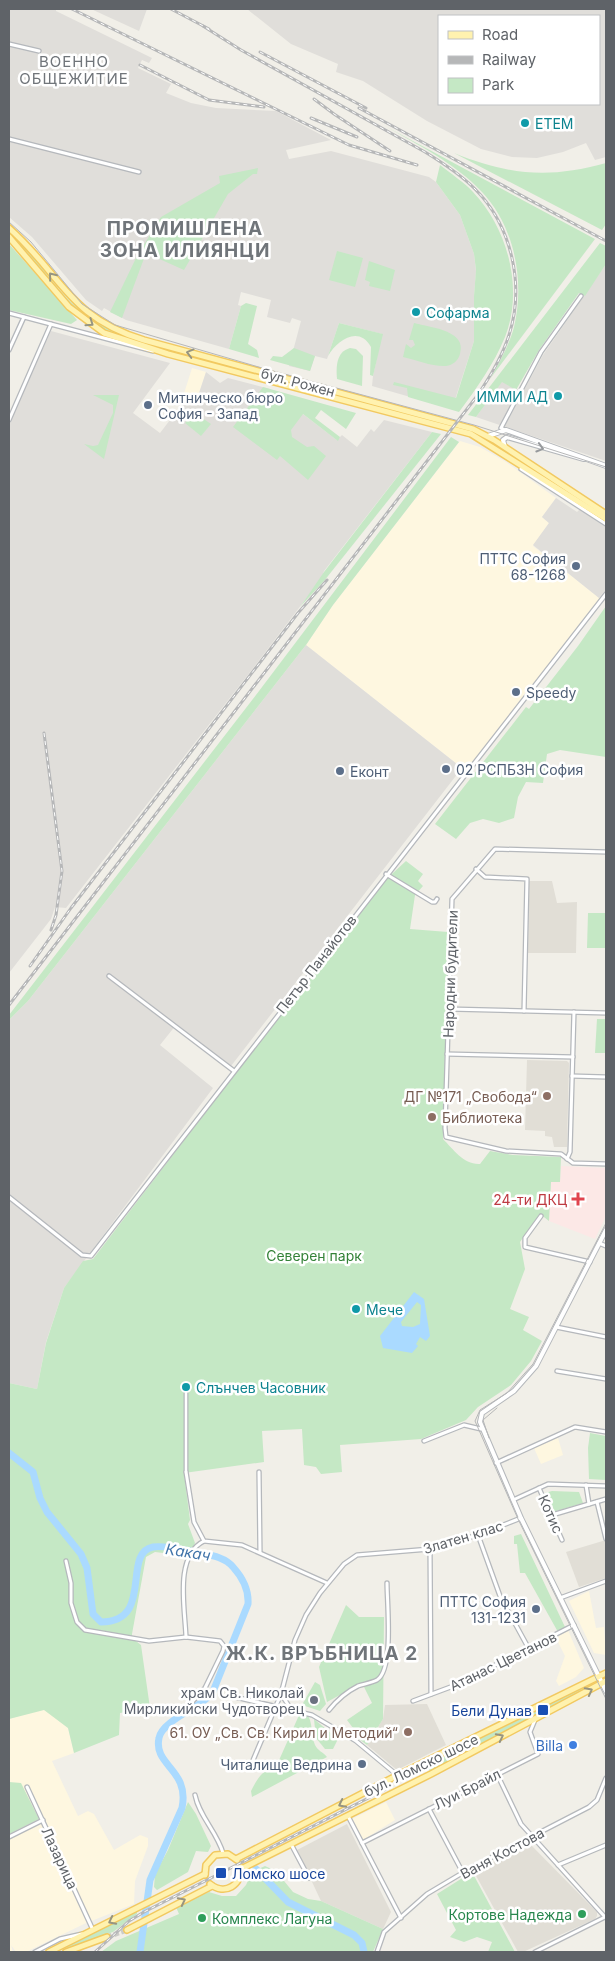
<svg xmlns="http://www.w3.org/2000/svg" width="615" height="1961" font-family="Inter,sans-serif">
<rect width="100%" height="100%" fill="#f1efe8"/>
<g fill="#fef7e0">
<path d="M192 368 206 372 195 405 181 403Z"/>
<path d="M460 441 480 447 506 462 556 498 542 517 549 523 533 546 602 600 470 768H462L306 645 333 605Z"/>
<path d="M558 1438 563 1455 541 1464 534 1448Z"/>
<path d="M589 1591 596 1628 604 1627 606 1655 594 1653 569 1601Z"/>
<path d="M568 1630 584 1668 576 1677 559 1686 556 1681 565 1656 556 1638Z"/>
<path d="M44 1709 68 1728 74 1753 52 1761 78 1816 88 1811 94 1814 114 1850 140 1835 148 1838V1846L135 1881 134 1904 84 1924 26 1952H16L11 1945 13 1952H9V1834L39 1819 17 1784 9 1782V1719Z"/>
<path d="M386 1802 395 1820 363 1840 352 1819Z"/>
</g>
<g fill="#e0deda" fill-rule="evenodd">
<path d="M9 9H56V11L152 58 149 63 142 60 138 68 171 84 166 93 191 103 216 108 276 111 331 140 286 150 289 159 331 151 429 177 436 182 460 215 474 254 476 271 474 296V341L452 409 372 386 373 376 382 334 339 323 327 359 315 356 310 371 289 366 301 321 292 318 290 323 267 317 271 300 241 292 238 305 241 306 229 349 126 320 104 308 102 311 86 300 32 237 9 217Z"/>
<path d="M91 9H147L139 31Z"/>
<path d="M247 9H606V157L595 160 586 143 563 152 537 158 512 157 481 149 427 121 363 81 336 72 338 64 291 44ZM599 16V104H439V16Z"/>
<path d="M606 264V461L476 417 502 381 523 392 543 355Z"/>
<path d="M51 331 170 363 133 413 160 433 183 403 195 405 206 372 220 383 228 378 270 389 337 440 342 435 357 447 371 429 374 432 384 420 432 432 324 571 321 579 254 667 66 908 55 907 51 919 9 973V423Z"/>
<path d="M556 498 577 512 580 509 606 526V589L599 598 533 545 549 523 542 517Z"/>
<path d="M306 645 462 768 231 1066 176 1025 160 1045 213 1088 64 1288 46 1342 37 1389 9 1383V1020L28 1001Z"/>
</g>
<g fill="#e1ded6">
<path d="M529 881H552L557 903 577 902 576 953H528Z"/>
<path d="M527 1060 567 1061 569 1063 567 1147H554L552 1137 545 1136V1131L525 1130Z"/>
<path d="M606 1540V1578L579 1587 566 1552Z"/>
<path d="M427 1704 446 1745 397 1770 367 1745 383 1719 385 1705Z"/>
<path d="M347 1824 391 1912 383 1929 321 1901 297 1850Z"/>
<path d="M529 1843 597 1912V1916L595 1919 523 1952H518L474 1872Z"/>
</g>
<path fill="#fce8e6" d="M561 1166 606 1168V1216L595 1239 549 1221 551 1182H560Z"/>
<g fill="#c5e8c5">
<path d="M385 126 595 239 490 379C499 363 509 346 514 327 525 282 515 227 482 192 455 163 418 145 385 126Z"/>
<path d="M454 153C508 175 549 179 606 163V224L602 230Z"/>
<path d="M440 165C451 174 464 182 473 192 508 229 524 289 505 337 494 364 476 389 459 412L408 397 407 388 393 385 394 382 456 398 474 341V296L476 270 474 254 460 215 436 182Z"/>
<path d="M258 168 257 174H253L228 194 184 270 146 253 122 318 110 312 137 256 161 217 220 183 219 176Z"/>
<path d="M9 232C33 252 49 281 72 303 115 345 197 357 255 372L254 375 140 344 102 329 72 306Z"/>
<path d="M600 243 606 246V264L585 296 579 293 539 350 516 390 502 382 476 417 468 415Z"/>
<path d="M9 244 77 320 71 324 9 310Z"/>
<path d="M337 251 363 258 355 287 329 280Z"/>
<path d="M369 261 395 270 390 291 369 286 370 282 365 280Z"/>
<path d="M246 303 257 306 248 344 257 350 259 358 229 349 241 306Z"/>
<path d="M339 323 383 334 373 376 370 375 371 347C359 325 337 340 328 356Z"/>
<path d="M414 323C428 327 468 330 460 354 458 361 453 365 446 366 433 367 416 360 403 357L406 344 411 348 415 345 413 340H409Z"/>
<path d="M294 348 315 356 310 371 270 360 273 356 282 357Z"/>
<path d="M350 348 356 349 363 356 362 386 337 379C336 367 336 352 350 348Z"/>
<path d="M263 387 356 413 346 429 321 410 315 418 340 437 338 441 303 414 291 430 292 437 307 447 314 446 326 456 308 480 280 456 277 460 233 427Z"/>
<path d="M93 395H119L104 459 84 444 93 446 98 445 113 413V405Z"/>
<path d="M195 413 211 424 201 436 185 423Z"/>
<path d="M432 432 441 434 324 581 300 607 324 572Z"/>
<path d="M451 437 459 442 333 605 306 645 28 1001 9 1020V1015L256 695Z"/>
<path d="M606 606V757L560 750 547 754 543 783 526 782 518 797 514 818 499 823 483 819 470 823 456 839 435 824 526 707 529 709 578 646Z"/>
<path d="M406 861 423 874 418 881 423 886 415 895 410 929 448 932 443 1139C453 1149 464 1165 480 1164L490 1151 513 1155 561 1157 560 1182H551L549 1221 540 1214 520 1242 525 1269 510 1309 529 1317 523 1330 542 1341 531 1361 511 1385 478 1407 466 1420 421 1439 340 1445 342 1472 321 1474 316 1467 304 1465 302 1429 262 1431 264 1462 184 1473 190 1520 188 1524 195 1543 189 1556 155 1552 146 1557 132 1634V1638L141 1645 150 1708 120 1713 119 1735 74 1753 68 1728 44 1710 9 1719V1383L37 1389 46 1343 64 1288 83 1261 93 1259 381 884Z"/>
<path d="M588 913H606V948H587Z"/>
<path d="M597 1019H606V1053H595Z"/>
<path d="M590 1433 606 1436V1480L589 1479 588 1448Z"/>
<path d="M552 1491 579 1492 583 1503 553 1512 545 1493Z"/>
<path d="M521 1534 565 1627 558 1632 525 1573H520L517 1544H514V1536Z"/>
<path d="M346 1605 359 1617H384L383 1719 367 1745 351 1733 353 1728 347 1720 372 1703 362 1683 327 1702 319 1667Z"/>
<path d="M315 1682 320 1685 326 1704 320 1711 302 1705Z"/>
<path d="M591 1684 593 1685 591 1687 430 1771 427 1765Z"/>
<path d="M300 1713H306C314 1722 310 1734 315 1745 318 1751 323 1752 327 1757L252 1797 251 1791C257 1779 262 1770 276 1767Z"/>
<path d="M314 1719 338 1739 333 1749H325L316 1738Z"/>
<path d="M9 1782 21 1783 39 1819 9 1834Z"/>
<path d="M188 1802 196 1814 211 1846 208 1852 196 1851 188 1872 157 1890 154 1887 155 1874 168 1850Z"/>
<path d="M265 1866 276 1871 293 1892 308 1899 321 1901 383 1929 373 1952H101L116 1941 179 1914 176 1907 209 1892 222 1896H236L246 1885 252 1872Z"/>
<path d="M472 1872 515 1952H488L492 1942 477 1937 464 1942 450 1937 456 1930 437 1894Z"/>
<path d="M137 1911V1914L113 1932 59 1951Z"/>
</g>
<path fill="#aadaff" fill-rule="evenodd" d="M414 1292 424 1299 430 1336 426 1341 420 1337 416 1344 418 1346 412 1353 383 1348 380 1336ZM417 1302 421 1305 420 1324 413 1327 402 1326 401 1322Z"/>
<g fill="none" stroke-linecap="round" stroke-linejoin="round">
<g stroke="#aadaff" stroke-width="7">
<path d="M9 1453 33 1472 40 1498 47 1512 81 1554 87 1568 93 1614 101 1622C155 1622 121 1553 153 1547 165 1545 183 1550 195 1552 208 1555 224 1556 233 1567 243 1578 249 1589 248 1604L212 1694C200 1707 162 1721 159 1738 153 1766 190 1769 182 1808L150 1880 140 1952"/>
<path d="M256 1869 288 1902 354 1935 362 1943 364 1952"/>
</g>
<path stroke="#ccccc8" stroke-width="5" stroke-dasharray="5 2.5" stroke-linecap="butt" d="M107 1937 127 1930"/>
<defs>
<path id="pedestrian" d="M186 1472V1393"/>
<g id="minor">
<path d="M9 44 39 51"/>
<path d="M9 139 139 172"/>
<path d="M9 313 153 351"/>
<path d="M9 350 24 317"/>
<path d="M9 420 51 324"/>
<path d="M505 430 501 428 541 352 581 296"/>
<path d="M521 469 606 524"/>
<path d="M606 852 495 849 452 899 445 1128 446 1137 506 1151 561 1154 573 1163 606 1164"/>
<path d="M476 869 485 877 527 879 524 1011"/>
<path d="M386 874 432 902H435L437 899"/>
<path d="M109 976 234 1071"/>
<path d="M449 1009 606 1013"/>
<path d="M447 1054 573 1057"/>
<path d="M572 1076 606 1077"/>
<path d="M567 1159 570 1152 574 1012"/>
<path d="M9 1197 82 1255 91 1256 606 594"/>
<path d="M541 1216 525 1238V1247L590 1262"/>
<path d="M599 1243 606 1246"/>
<path d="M556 1327 606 1337"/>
<path d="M557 1371 606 1379"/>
<path d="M424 1441 464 1425 481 1429"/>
<path d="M496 1463 575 1427 606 1432"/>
<path d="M186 1472 194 1522 204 1541 242 1545 327 1583"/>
<path d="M259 1472 260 1552"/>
<path d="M586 1485 589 1504"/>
<path d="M539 1488 562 1540"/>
<path d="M513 1500 548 1484 606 1486"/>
<path d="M597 1502 606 1539"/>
<path d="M552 1515 606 1499"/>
<path d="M478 1535 500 1596 529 1649"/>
<path d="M430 1549 431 1694"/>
<path d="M66 1561 71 1583V1603L77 1622 85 1630 149 1641 186 1637 220 1641 224 1646 223 1651 205 1688 191 1703"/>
<path d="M560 1598 606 1581"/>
<path d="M186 1637C185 1608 174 1556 204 1541"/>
<path d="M281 1694 291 1709"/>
<path d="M235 1697 312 1715 356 1741 397 1775"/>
<path d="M413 1701 456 1685 574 1625"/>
<path d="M329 1710C337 1700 346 1692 358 1686 364 1684 371 1683 377 1680 394 1670 387 1603 387 1583"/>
<path d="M251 1765 281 1694 295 1640 306 1615 320 1593 344 1564 357 1555 430 1549 478 1535 521 1518"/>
<path d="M497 1774 521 1824 605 1917 535 1952"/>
<path d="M27 1787 93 1930"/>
<path d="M195 1795C199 1816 217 1832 223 1853"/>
<path d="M429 1809 463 1873"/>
<path d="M348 1816 401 1918"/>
<path d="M9 1837 43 1820"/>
<path d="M362 1843 538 1754 530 1732 535 1720"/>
<path d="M291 1844 309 1878"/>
<path d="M558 1865 606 1845"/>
<path d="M35 1952 60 1939 82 1934"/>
<path d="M377 1952 384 1932 427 1894 469 1869 589 1807 597 1800 606 1778"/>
</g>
<g id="tertiary">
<path d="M488 436 506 430 606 466"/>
<path d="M505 447 503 440 507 437 584 459"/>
<path d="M606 1230 536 1366 514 1391 482 1413 480 1422 521 1518 606 1691"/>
</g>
<g id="primary">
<path d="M9 228C62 275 68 317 144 340L473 429 494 440 606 514"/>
<path d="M9 237 69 307 104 333 168 354 471 434 606 519"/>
<path d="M236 1859 398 1775 606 1673"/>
<path d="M241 1869 431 1774 606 1681"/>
<path d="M205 1875 206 1865 215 1855 228 1854 237 1860"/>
<path d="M210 1884C225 1896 242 1885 241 1867"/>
<path d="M127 1930 212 1886"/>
<path d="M49 1952 205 1874"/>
<path d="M66 1952 107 1937"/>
</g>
</defs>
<use href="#pedestrian" stroke="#b5b8bc" stroke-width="5"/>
<use href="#minor" stroke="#b5b8bc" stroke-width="5.5"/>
<use href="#tertiary" stroke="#b5b8bc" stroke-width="6"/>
<use href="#primary" stroke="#f2c960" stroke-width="8"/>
<use href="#pedestrian" stroke="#fff" stroke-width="2.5"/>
<use href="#minor" stroke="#fff" stroke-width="3"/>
<use href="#tertiary" stroke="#fff" stroke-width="4"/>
<use href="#primary" stroke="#fff2af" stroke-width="5"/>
<g stroke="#b6b7b8" stroke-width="1">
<path d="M9 222 31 242 82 304 115 325 262 368 474 425 606 467"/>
<path d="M606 1223 533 1364 507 1393 480 1410 475 1421 518 1519 606 1699"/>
<path d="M489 1438 483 1420 497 1408"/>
</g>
<defs>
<g id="rail">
<path d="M72 9 349 145 417 165"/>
<path d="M171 9 209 29"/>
<path d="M260 52 366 108"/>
<path d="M140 65 209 100 264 107"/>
<path d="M314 99 334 114 390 151"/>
<path d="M359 108 606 241"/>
<path d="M311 118 357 137"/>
<path d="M44 733 62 871 56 915 51 930"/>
<path d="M30 966 71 908 298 613 327 580"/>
<path d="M9 1005 477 396C490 377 502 357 509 335 525 286 512 226 475 189 460 174 443 163 425 152L241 50 203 26"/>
<path d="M95 1952 129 1921 144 1912 386 1789"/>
</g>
</defs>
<use href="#rail" stroke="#b6b7b8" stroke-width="3"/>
<use href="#rail" stroke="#fff" stroke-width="1" stroke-dasharray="4" stroke-linecap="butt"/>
</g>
<defs><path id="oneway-chevron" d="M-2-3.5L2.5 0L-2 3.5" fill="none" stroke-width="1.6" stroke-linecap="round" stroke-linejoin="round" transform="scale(1.25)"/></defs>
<g stroke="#979581">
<use href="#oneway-chevron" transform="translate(52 276) rotate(-129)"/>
<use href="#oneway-chevron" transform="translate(90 323) rotate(35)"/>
<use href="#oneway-chevron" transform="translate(190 353) rotate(-165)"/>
<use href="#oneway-chevron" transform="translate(589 1691) rotate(-28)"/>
<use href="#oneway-chevron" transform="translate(500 1737) rotate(-27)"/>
<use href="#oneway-chevron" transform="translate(342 1804) rotate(153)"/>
<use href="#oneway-chevron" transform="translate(182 1901) rotate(-27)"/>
<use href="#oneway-chevron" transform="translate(112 1921) rotate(153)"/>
</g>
<use stroke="#979a9d" href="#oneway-chevron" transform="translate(540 448) rotate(17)"/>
<g fill="#0f9aa8" stroke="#fff" stroke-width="2">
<circle cx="525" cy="123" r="5"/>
<circle cx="416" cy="312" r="5"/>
<circle cx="558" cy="396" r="5"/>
<circle cx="356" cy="1309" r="5"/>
<circle cx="186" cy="1387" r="5"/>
</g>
<g fill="#5c6f8a" stroke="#fff" stroke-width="2">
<circle cx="148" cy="405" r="5"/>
<circle cx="576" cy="566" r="5"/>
<circle cx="516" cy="692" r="5"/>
<circle cx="446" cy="769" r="5"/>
<circle cx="340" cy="771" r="5"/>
<circle cx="536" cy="1609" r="5"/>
<circle cx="362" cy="1764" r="5"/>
</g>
<g fill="#8d6e63" stroke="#fff" stroke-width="2">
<circle cx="547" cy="1096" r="5"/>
<circle cx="432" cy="1117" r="5"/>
<circle cx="408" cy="1732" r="5"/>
</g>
<path fill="#e0444e" stroke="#fff" stroke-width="2" d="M575.5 1191.5h5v5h5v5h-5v5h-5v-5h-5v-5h5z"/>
<circle fill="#6b7280" stroke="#fff" stroke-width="2" cx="314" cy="1700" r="5"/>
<g fill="#1a4fb4" stroke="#fff" stroke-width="2">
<rect x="537" y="1704" width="12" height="12" rx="2.5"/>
<rect x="215" y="1867" width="12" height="12" rx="2.5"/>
</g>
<circle fill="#3f7fe0" stroke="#fff" stroke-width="2" cx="573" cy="1745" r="5"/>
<g fill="#2e9e5b" stroke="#fff" stroke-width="2">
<circle cx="582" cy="1914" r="5"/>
<circle cx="202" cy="1918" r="5"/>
</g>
<g text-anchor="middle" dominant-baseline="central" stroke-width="5" stroke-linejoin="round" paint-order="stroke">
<g font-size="14" fill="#0d838f" stroke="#fff" text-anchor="start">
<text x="535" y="123">ЕТЕМ</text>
<text x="426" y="312">Софарма</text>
<text x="548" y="396" text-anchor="end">ИММИ АД</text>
<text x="366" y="1309">Мече</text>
<text x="196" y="1387">Слънчев Часовник</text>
</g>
<g font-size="14" fill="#5f6368" stroke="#fff">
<text transform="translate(298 382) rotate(15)">бул. Рожен</text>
<text transform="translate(316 964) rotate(-52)">Петър Панайотов</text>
<text transform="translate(450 974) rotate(-88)">Народни будители</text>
<text transform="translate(551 1514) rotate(66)">Котис</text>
<text transform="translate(463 1537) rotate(-17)">Златен клас</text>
<text transform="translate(503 1661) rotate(-26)">Атанас Цветанов</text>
<text transform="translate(421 1765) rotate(-26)">бул. Ломско шосе</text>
<text transform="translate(467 1789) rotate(-27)">Луи Брайл</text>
<text transform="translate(502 1853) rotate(-28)">Ваня Костова</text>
<text transform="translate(60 1858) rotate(65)">Лазарица</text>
</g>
<g font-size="14" fill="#4e5e75" stroke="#fff" text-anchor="start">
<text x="158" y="397">Митническо бюро<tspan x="158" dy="16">София - Запад</tspan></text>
<text x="566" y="558" text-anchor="end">ПТТС София<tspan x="566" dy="16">68-1268</tspan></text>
<text x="526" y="692">Speedy</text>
<text x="456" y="769">02 РСПБЗН София</text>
<text x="350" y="771">Еконт</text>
<text x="526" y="1601" text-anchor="end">ПТТС София<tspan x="526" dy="16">131-1231</tspan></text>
<text x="352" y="1764" text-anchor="end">Читалище Ведрина</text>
</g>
<g font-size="14" fill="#785e54" stroke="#fff" text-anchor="end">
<text x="537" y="1096">ДГ №171 „Свобода“</text>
<text x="442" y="1117" text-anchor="start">Библиотека</text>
<text x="398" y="1732">61. ОУ „Св. Св. Кирил и Методий“</text>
</g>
<g font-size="14" fill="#be3a42" stroke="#fff" text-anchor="end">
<text x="567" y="1199">24-ти ДКЦ</text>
</g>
<g font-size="14" fill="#348238" stroke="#fff">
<text x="314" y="1255">Северен парк</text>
</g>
<g font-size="14" fill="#5b616d" stroke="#fff" text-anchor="end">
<text x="304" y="1692">храм Св. Николай<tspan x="304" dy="16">Мирликийски Чудотворец</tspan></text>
</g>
<g font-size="14" fill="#164399" stroke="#fff" text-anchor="end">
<text x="532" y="1710">Бели Дунав</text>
<text x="232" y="1873" text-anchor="start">Ломско шосе</text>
</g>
<g font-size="14" fill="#366cbe" stroke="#fff" text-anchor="end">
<text x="563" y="1745">Billa</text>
</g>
<g font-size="14" fill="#27864d" stroke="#fff" text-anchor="end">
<text x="572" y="1914">Кортове Надежда</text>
<text x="212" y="1918" text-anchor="start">Комплекс Лагуна</text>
</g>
<g font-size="15" letter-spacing="1" fill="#70757a" stroke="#fff">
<text x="74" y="61">ВОЕННО<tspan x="74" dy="17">ОБЩЕЖИТИЕ</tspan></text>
</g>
<g font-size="15" font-style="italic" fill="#4174aa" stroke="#fff">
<text transform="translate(188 1552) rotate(9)">Какач</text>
</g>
<g font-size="19" font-weight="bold" letter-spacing="1" fill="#70757a" stroke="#fff">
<text x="185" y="228">ПРОМИШЛЕНА<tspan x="185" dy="22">ЗОНА ИЛИЯНЦИ</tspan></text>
<text x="322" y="1653">Ж.К. ВРЪБНИЦА 2</text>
</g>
</g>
<rect width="615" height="1961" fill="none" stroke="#5f6368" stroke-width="20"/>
<rect x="438" y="15" width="162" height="90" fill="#ffffff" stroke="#bfc1c3"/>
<rect x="448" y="31" width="25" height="8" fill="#fff2af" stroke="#bfc1c3"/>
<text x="482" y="40" font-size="15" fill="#5f6368">Road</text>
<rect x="448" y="56" width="25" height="8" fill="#b6b7b8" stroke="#bfc1c3"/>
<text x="482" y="65" font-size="15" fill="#5f6368">Railway</text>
<rect x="448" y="78" width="25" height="15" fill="#c5e8c5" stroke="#bfc1c3"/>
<text x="482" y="90" font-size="15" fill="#5f6368">Park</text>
</svg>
